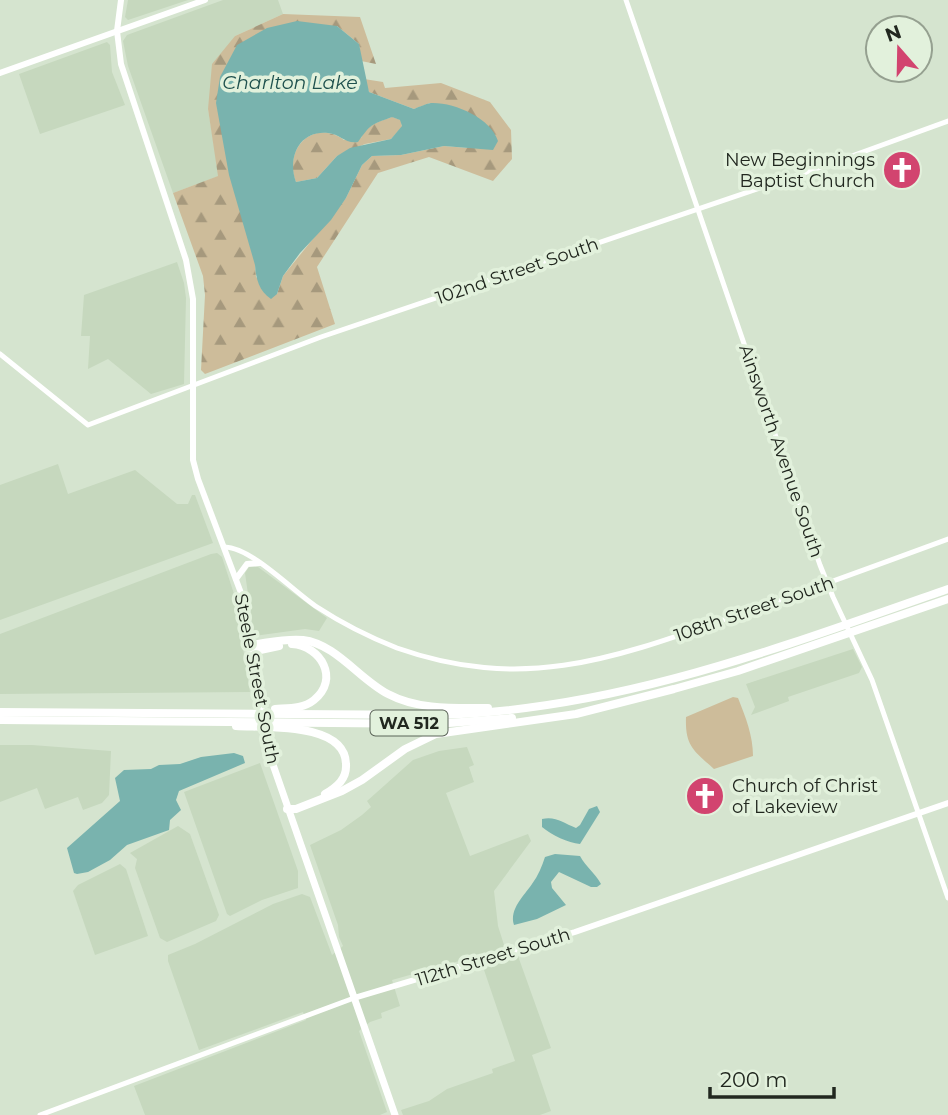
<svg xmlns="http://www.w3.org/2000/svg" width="948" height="1115" font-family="Montserrat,sans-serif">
<defs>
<pattern id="forest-firs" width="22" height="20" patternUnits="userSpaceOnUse" patternTransform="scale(1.75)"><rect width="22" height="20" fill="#cdbc9a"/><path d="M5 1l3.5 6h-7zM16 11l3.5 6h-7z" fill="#a6997d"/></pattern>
</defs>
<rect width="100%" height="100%" fill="#d5e4cf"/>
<g fill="#c6d8be">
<path d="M128 0H188L128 20 125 17Z"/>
<path d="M223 0H278L283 14 235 36 208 109 219 176 173 193 128 66 123 41 127 35Z"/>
<path d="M107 42 110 45 112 72 125 105 40 134 19 74Z"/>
<path d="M177 262 184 283 186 298 184 384 151 394 108 359 88 369 90 336H81L84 295Z"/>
<path d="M58 464 68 494 135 470 177 504H188L192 495H195L213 543 0 620V485Z"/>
<path d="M217 553 222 557 235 597 250 692 0 694V634L211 554Z"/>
<path d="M249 567H258L327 618 319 631 305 629 254 636 245 573Z"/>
<path d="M853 649 862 667 859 673 788 697 789 701 751 715 755 707 746 684Z"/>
<path d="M0 745H32L111 751 109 795 102 803 83 810 78 797 45 809 37 788 0 802Z"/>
<path d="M467 747 474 765 469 767 474 782 446 793 470 856 528 834 531 841 494 891 498 926 505 948 392 980 400 1006 381 1013 382 1018 370 1022 359 1031 387 1112 380 1115H145L134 1086 306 1020 303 1012 199 1050 168 961V955L195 944 273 904 302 894 310 897 332 955 343 946 339 937 338 925 310 845 341 830 362 815 371 807 367 801 413 760 439 751Z"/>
<path d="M260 763 298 871V888L262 900 230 916 227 914 184 792Z"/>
<path d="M178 826 190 834 219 915 216 921 167 942 160 938 135 868 137 859 130 853Z"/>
<path d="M120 864 126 869 148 936 95 955 73 891 78 885Z"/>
<path d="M518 956 551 1048 532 1055 551 1111 540 1115H403L401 1110 429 1101 447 1089 493 1073 492 1069 515 1061 483 967Z"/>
</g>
<g fill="url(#forest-firs)">
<path d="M283 14 360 17 376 64 361 61 359 44 337 26 255 265 256 277 277 294 283 276 346 198 362 165 372 156 401 155 444 146 468 148 430 103 414 109 369 92 364 79 383 82 385 88 441 83 490 102 511 130 512 159 493 181 429 157 378 173 317 267 335 324 205 374 201 370 205 295 203 276 173 193 218 176 208 109 212 64 235 36Z"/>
<path d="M392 117 401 120 402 127 391 139 365 144 337 156 317 178 296 182C283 149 313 118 344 140L361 138C367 124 378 122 392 117Z"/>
</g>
<path fill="#cdbc9a" d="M733 697 738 698C746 718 753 736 753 756L714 769C693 750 685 746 686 717Z"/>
<g fill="#79b3ae" fill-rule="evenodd">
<path d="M297 21 337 26 359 44 369 92 414 109C419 107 425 104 431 103 454 102 491 118 498 141L493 150 444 146 401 155 372 156 362 165 346 198 331 220 300 253 283 276 277 294 271 299C259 291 256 279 255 265L229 175 216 103 220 77 237 45 267 28ZM392 117 400 120 402 126 391 139 350 148 337 156 317 178 296 182C287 158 299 130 328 133 340 134 345 144 358 142 371 124 370 125 392 117Z"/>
<path d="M234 753 243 756 245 763 179 791 176 800 181 810 170 820 169 830 127 845 110 860 88 872 77 874 74 873 67 848 120 801 115 778 124 770 151 769 159 765 180 764 201 757Z"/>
<path d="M597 806 600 812 580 844C568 843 552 835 542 827V819C556 816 563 823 576 828L580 825 589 809Z"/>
<path d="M555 854 580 856C586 867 595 873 601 884L597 887H591L559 872 551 882 552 888 566 905 537 919 514 925C509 909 524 896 532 884 538 876 542 866 545 857Z"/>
</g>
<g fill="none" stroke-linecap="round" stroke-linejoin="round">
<g stroke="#fff" stroke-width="5">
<path d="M626 0 820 565 833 597 872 680 948 898"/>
<path d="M0 354 88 425 321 337 816 169 948 121"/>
<path d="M225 547C252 548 293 591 317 607 343 624 369 637 397 648 528 694 620 656 743 613 812 589 880 564 948 539"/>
<path d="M40 1115 354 998"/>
</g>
<g stroke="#fff" stroke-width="6">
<path d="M121 0 117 31 121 64 186 260 193 299V460L198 479 241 593 250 645"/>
<path d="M0 73 205 0"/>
<path d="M236 579 247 564 259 563"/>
<path d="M354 998 575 932 948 803"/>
</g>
<path stroke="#fff" stroke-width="7" d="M250 649 270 756 395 1115"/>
<g stroke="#fff" stroke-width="8">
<path d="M250 645C267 643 286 638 303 640 336 644 359 679 388 694 418 710 454 708 488 708"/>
<path d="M251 652 279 646"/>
<path d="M275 709C288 708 303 709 314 700 340 679 321 646 292 644"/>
<path d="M0 712 439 715C618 710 781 647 948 589"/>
<path d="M0 720 436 724 512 718"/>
<path d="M236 726C265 728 345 722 346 764 347 779 337 787 325 794"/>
<path d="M287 809H296L342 791 362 780 405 749 436 734 576 714 674 689 738 671 948 599"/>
</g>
</g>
<defs>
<symbol id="church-disc" viewBox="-11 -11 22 22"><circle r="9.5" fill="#d2446f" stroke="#e2f1dc"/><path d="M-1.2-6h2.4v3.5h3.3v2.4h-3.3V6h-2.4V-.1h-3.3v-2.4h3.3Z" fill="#fff"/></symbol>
</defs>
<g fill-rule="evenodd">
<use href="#church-disc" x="880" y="148" width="44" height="44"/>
<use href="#church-disc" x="683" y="774" width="44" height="44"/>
</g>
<g text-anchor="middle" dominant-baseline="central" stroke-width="7" stroke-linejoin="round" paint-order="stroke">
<rect fill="#e2f1dc" stroke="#5b6458" stroke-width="2" x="370.5" y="710.5" width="77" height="25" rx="5"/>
<g font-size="16" font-weight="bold" fill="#21271f">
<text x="409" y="723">WA 512</text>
</g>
<g font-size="18" fill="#21271f" stroke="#e2f1dc" text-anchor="end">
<text x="875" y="160">New Beginnings<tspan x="875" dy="21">Baptist Church</tspan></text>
<text x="732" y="786" text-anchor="start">Church of Christ<tspan x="732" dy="21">of Lakeview</tspan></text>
</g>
<g font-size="18" fill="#21271f" stroke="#e2f1dc">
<text transform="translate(517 271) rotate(-19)">102nd Street South</text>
<text transform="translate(781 451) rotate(71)">Ainsworth Avenue South</text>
<text transform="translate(754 609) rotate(-19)">108th Street South</text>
<text transform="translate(257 679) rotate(79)">Steele Street South</text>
<text transform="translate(493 957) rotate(-17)">112th Street South</text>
</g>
<g font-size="19" font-style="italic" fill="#1f514e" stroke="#e2f1dc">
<text x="290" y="82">Charlton Lake</text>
</g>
</g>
<g transform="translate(899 49) rotate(340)"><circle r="33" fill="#e2f1dc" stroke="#95a090" stroke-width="2"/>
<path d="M0-5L12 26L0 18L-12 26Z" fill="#d2446f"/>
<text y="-10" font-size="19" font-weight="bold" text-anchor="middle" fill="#21271f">N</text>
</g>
<path d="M710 1087v10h124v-10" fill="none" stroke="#21271f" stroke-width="3.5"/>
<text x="720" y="1087" font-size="21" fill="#21271f" stroke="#e2f1dc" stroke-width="5" paint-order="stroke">200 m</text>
</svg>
